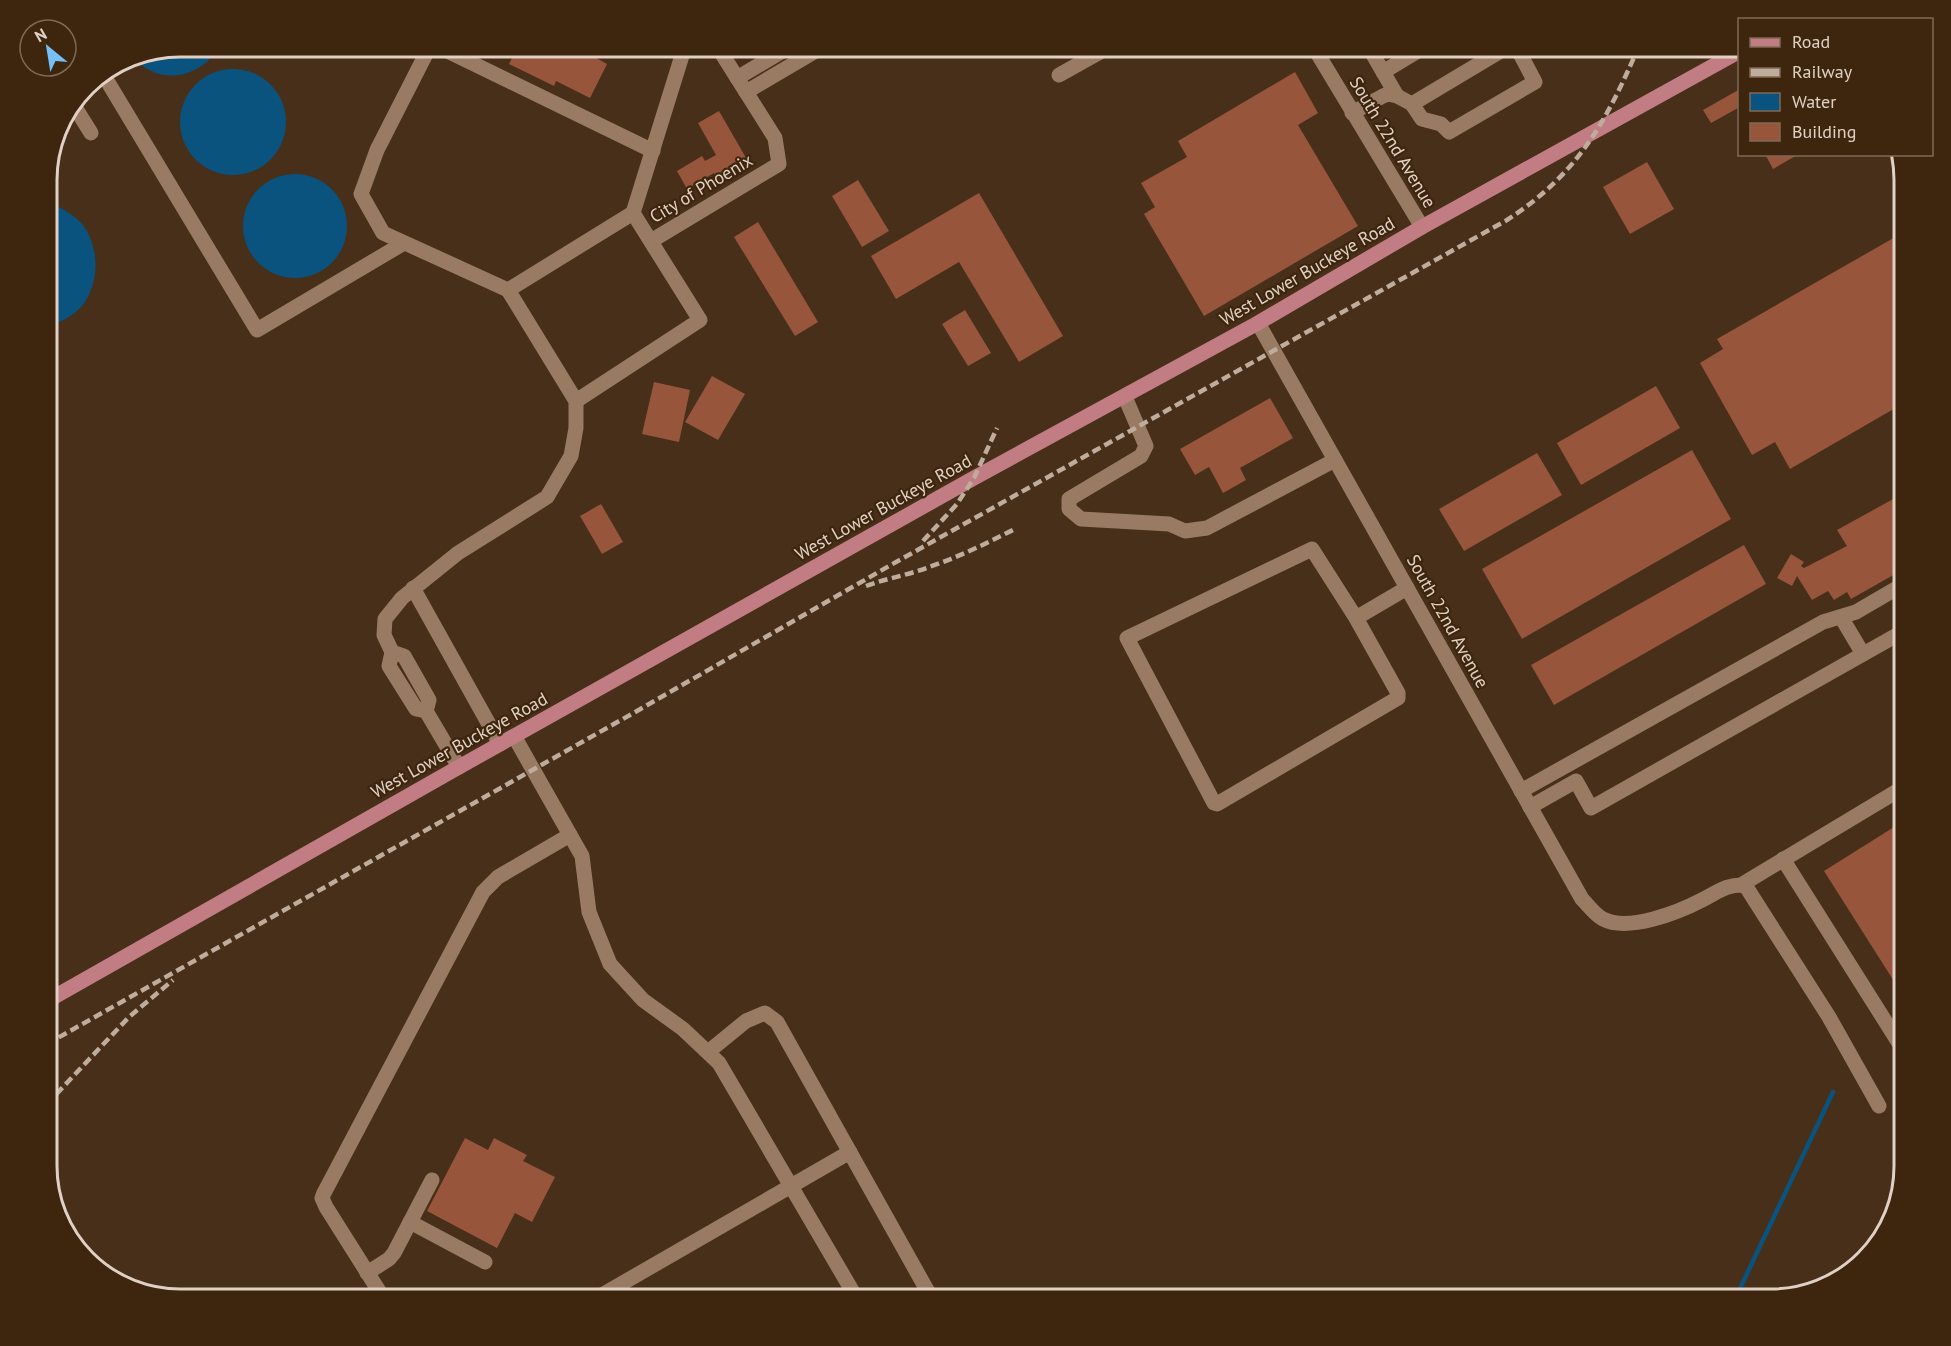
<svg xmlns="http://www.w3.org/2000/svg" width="1951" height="1346" font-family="'PT Sans',sans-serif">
<rect width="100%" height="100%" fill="#482f19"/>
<g fill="#09537e">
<path d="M180 47H220C198 79 160 87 131 56Z"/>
<circle cx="233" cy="122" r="53"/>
<circle cx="295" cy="226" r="52"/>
<path d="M47 202C60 207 72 213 82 224 100 247 100 283 82 306 72 317 60 322 47 328Z"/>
</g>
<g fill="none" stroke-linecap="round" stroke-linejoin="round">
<path stroke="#09537e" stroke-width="4.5" d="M1735 1299 1833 1092"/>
</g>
<g fill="#97553b">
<path d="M489 46H575L607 64 590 98 556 81 554 86 509 64 512 58Z"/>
<path d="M1380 46H1406L1387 58Z"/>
<path d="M1295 72 1318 113 1298 125 1358 226 1204 316 1144 214 1155 207 1141 183 1187 157 1178 141Z"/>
<path d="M1740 89V111L1738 108 1711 123 1703 110Z"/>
<path d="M719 111 749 163 718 181 714 173 687 189 677 171 702 156 705 161 716 155 698 123Z"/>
<path d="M1765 154H1799L1773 169Z"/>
<path d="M1647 162 1674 209 1630 234 1603 187Z"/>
<path d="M858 180 889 231 862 247 832 196Z"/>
<path d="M979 193 1063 336 1019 362 959 262 896 299 871 256Z"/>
<path d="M758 222 818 322 795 336 734 237Z"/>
<path d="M1904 232V403L1790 469 1775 442 1752 455 1700 363 1723 349 1717 339Z"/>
<path d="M965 310 991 353 968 366 942 324Z"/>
<path d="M712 376 745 394 718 440 685 422Z"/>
<path d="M654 382 690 390 679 442 642 434Z"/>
<path d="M1656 386 1680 428 1581 485 1557 443Z"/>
<path d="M1270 398 1293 438 1240 468 1246 480 1223 493 1209 467 1195 475 1180 449Z"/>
<path d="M1692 450 1731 519 1522 639 1482 569Z"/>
<path d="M1537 453 1562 495 1464 551 1439 509Z"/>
<path d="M1904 493V539L1900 542 1904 551V569L1851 599 1847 592 1834 600 1828 591 1812 600 1797 576 1792 586 1777 578 1791 554 1804 562 1801 566 1804 568 1847 546 1837 530Z"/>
<path d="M601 504 623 542 602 554 580 516Z"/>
<path d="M1744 545 1766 584 1554 705 1531 665Z"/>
<path d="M1902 822 1904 825V997L1824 871Z"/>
<path d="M465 1138 488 1150 494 1138 527 1155 523 1161 555 1177 532 1222 515 1213 497 1248 427 1211Z"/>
</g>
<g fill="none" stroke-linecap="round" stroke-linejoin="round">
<g stroke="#997b63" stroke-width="15">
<path d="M437 46 653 151"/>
<path d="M1313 46 1422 227"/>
<path d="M1368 46 1397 96"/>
<path d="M1383 72 1426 46"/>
<path d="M103 74 257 330 404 243"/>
<path d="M1059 75 1111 46"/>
<path d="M737 78 791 46"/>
<path d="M746 92 824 46"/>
<path d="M73 104 91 133"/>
<path d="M1412 104 1422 119 1441 124 1449 132 1535 82 1516 46"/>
<path d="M1352 113 1383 96 1388 94 1397 96 1412 104 1509 46"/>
<path d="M651 241 779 164 775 138 717 46"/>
<path d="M508 290 633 213 685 46"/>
<path d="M1258 323 1582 899C1588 905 1595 915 1603 919 1628 932 1677 913 1702 900 1718 892 1726 884 1745 885L1829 1017 1879 1106"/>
<path d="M1125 397 1146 446 1141 456 1069 499V509L1081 519 1169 524 1185 531 1207 528 1335 460"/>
<path d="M576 401 700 320 633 213"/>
<path d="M413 588 500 744"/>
<path d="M1841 617 1863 654"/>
<path d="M1356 618 1312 549 1127 638 1214 803 1217 804 1398 698V693L1356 618 1407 588"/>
<path d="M392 652 384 635 385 619 402 598 458 553 547 497 571 456 576 428V401L508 290 383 233 361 194 377 150 430 46"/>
<path d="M426 711 429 700 404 656 392 652 389 666 416 709 426 711 459 767"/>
<path d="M514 736 582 856 589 912 610 964 643 1000 683 1029 719 1063 857 1299"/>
<path d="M1521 791 1823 622 1856 612 1904 584"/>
<path d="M1530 807 1576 781 1591 808 1904 631"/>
<path d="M1783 859 1904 1051"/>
<path d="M1741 885 1904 787"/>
<path d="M708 1052 746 1021 765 1013 777 1022 932 1299"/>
<path d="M410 1222 485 1262"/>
<path d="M367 1273 389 1259 394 1253 432 1180"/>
<path d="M384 1299 326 1207 322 1198 324 1193 483 892 498 877 570 835"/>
<path d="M595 1299 850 1152"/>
</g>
<path stroke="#c27c84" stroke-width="15" d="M47 1001 459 767 974 478 1258 323 1422 227 1740 51"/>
<g stroke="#beac9d" stroke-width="4.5" stroke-dasharray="9 4.5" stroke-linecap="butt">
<path d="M923 541 957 504 974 478 997 428"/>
<path d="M866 586C887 578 909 575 929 567 959 557 987 543 1015 529"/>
<path d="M47 1044 637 711 889 566 1507 220C1579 173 1606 122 1639 46"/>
<path d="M47 1104 129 1017 173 980"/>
</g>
</g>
<g text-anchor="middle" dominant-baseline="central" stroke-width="4.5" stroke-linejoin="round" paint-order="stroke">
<g font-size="18" fill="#e1d1c4" stroke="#3d250e">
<text transform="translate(1393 142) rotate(59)">South 22nd Avenue</text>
<text transform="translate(701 188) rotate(-31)">City of Phoenix</text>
<text transform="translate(1307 271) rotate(-30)">West Lower Buckeye Road</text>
<text transform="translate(883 507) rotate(-29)">West Lower Buckeye Road</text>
<text transform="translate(1448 621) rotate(61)">South 22nd Avenue</text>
<text transform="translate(459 745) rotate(-29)">West Lower Buckeye Road</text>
</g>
</g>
<path d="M0 0H1951V1346H0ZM180 57H1771A123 123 0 0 1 1894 180V1166A123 123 0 0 1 1771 1289H180A123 123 0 0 1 57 1166V180A123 123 0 0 1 180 57Z" fill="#3d250e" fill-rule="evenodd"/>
<path fill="none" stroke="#e1d1c4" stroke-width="3" d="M180 57H1771A123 123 0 0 1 1894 180V1166A123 123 0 0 1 1771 1289H180A123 123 0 0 1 57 1166V180A123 123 0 0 1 180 57Z"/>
<rect x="1738" y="18" width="195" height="138" fill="#3d250e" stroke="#7f6a57" stroke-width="1.5"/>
<rect x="1750" y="38" width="30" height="9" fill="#c27c84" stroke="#7f6a57" stroke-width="1.5"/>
<text x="1792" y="48" font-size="18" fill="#e1d1c4">Road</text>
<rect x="1750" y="68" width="30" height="9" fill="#beac9d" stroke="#7f6a57" stroke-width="1.5"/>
<text x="1792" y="78" font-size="18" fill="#e1d1c4">Railway</text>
<rect x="1750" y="93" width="30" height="18" fill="#09537e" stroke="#7f6a57" stroke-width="1.5"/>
<text x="1792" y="108" font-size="18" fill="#e1d1c4">Water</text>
<rect x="1750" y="123" width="30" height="18" fill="#97553b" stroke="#7f6a57" stroke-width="1.5"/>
<text x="1792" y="138" font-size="18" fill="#e1d1c4">Building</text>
<g transform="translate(48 48) rotate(330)"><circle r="28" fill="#3d250e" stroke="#7f6a57" stroke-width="1.5"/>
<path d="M0-4.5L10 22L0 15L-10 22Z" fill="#75c0f6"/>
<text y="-9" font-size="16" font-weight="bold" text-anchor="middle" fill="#e1d1c4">N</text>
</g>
</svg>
